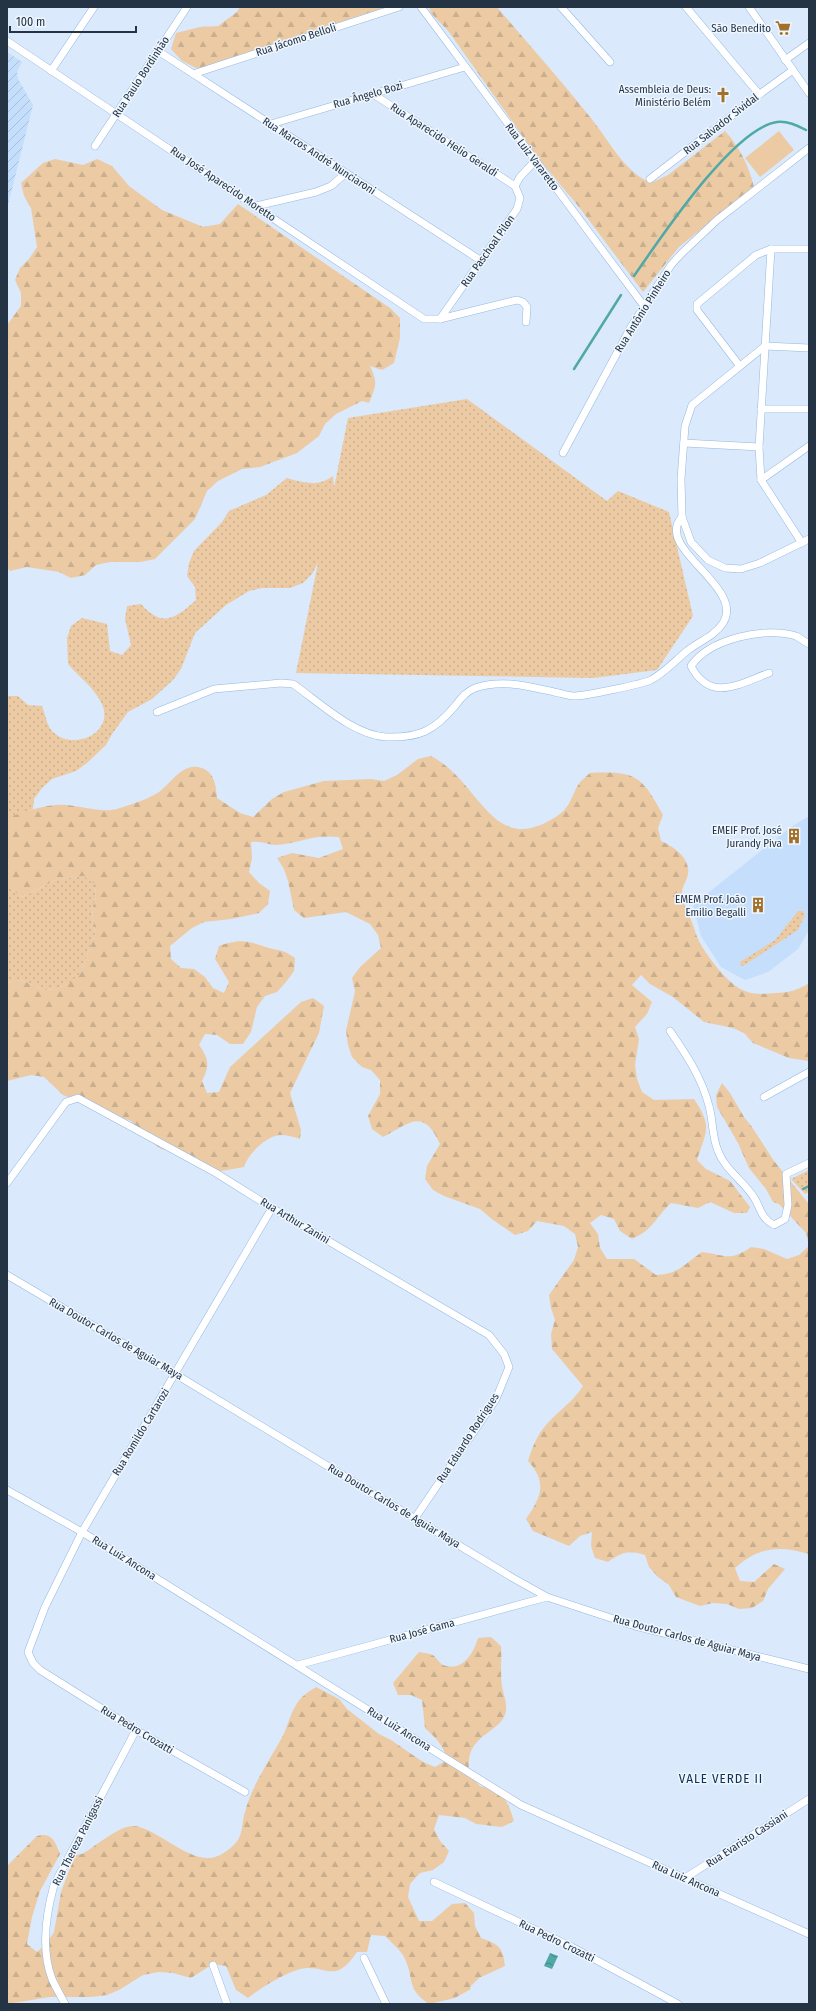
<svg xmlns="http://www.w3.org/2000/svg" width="816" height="2011" font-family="'Fira Sans Condensed',sans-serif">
<defs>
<pattern id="industrial-furrows" width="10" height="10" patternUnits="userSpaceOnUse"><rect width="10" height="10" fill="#c4defc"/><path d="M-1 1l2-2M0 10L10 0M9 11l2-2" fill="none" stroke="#a8bfd9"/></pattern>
<pattern id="grass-dots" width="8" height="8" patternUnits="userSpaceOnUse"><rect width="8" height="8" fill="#eccba4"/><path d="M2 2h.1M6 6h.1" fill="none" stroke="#caaf8f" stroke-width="1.8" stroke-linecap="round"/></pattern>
<pattern id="forest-firs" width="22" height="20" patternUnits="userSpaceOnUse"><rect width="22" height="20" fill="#eccba4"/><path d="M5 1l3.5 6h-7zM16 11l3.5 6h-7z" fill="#caaf8f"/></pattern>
<pattern id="water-waves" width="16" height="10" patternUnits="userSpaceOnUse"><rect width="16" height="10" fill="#50a9a6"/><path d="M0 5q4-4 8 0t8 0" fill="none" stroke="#428a89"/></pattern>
</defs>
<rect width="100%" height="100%" fill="#dae9fb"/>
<path fill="#c4defc" d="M809 816V930L798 949 768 972 745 980 721 967 701 936 693 905 791 827Z"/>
<path fill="url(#industrial-furrows)" d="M7 52 22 62 17 72 18 79 33 105 7 209Z"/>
<g fill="url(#grass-dots)">
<path d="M467 399 607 501 618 491 669 512 693 616 657 670 593 678 296 673 318 563 312 574 303 583 290 588H262L249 591 226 605 195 633 181 669 173 680 152 699 128 712 112 734 106 745 87 763 76 771 52 779 42 788 34 799 33 809 7 819V696H18L28 705 42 706C45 713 47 726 52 731 72 752 115 734 102 704 94 687 79 677 68 664L67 638 71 626 82 618 107 624 110 651 122 655 131 645 125 619 127 606 141 604C162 628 175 619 196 600L195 587 187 576 189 563 194 551 222 522 229 511 266 495 287 478C304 483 318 487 333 476L334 488 348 418Z"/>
<path d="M84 876 95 883 96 897 92 909 95 935 80 974 71 982 58 989 45 990 21 980 7 983V886L22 897 58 879Z"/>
<path d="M798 911H803L805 915 798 930 743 966 740 965V962L775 940Z"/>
<path d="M809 1170V1192L805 1194 791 1179Z"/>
</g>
<g fill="url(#forest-firs)">
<path d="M240 7H386L198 69 182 61 171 49 176 33 200 27 218 26 237 12Z"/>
<path d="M429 7H497C528 44 560 79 590 117 609 140 623 171 651 183L668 175 725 131C739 146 749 166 754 187L679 247 643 292 579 207 538 158 449 32 431 13Z"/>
<path d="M55 159 83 165 97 159 112 166 129 186 162 210 203 227 220 224 238 204 390 308 400 318V338L394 363 382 370 370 366C378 383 376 386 369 403L362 401 336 414 325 424 319 436 297 453 260 467 242 469 218 481 207 491 195 519 155 559 140 562H110L96 565 85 575 71 578 59 572 27 567 10 571 7 568V325L21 306V293L15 280 20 268 29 259 37 247 31 208 24 196 21 183 43 163Z"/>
<path d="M431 756C482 782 492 862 560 814 572 805 572 792 581 781 584 778 587 776 590 773 636 771 641 775 663 815L658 828 661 841C672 846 686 855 688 868 690 878 681 886 682 894 682 904 688 911 691 920 694 927 696 936 700 943 708 957 729 986 745 991 754 995 765 994 775 993 787 993 799 990 809 983V1061L789 1058 753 1043 744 1033 733 1028 704 1022 673 997 650 984 641 975 632 985 652 1002 647 1014 635 1027 639 1039 635 1065 637 1079 642 1092 654 1100 694 1099C713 1127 706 1131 697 1160L706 1169 730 1181 750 1207 747 1213H734L710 1202 698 1208 671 1203C655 1218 653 1230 632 1239L620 1231 614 1219 601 1215 590 1223 598 1234 600 1248 607 1259H634L656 1275C679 1274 684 1264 702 1252 725 1255 730 1262 751 1247L764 1249 787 1259 799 1255 809 1246V1554C779 1545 758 1547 735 1568L740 1581 754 1582 774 1564 785 1569 768 1589 763 1601 752 1608 739 1609 727 1604 713 1603 700 1606 676 1597 669 1585 658 1577 649 1567 645 1555C629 1550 622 1552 608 1562L595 1558 591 1546 592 1532 580 1536 569 1546 533 1531 526 1519C541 1497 548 1483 528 1461 532 1448 537 1435 546 1425 558 1411 573 1402 583 1386L552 1349 551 1334 555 1320 551 1308 549 1295 574 1260 578 1247 575 1234 564 1226 537 1221 528 1231 515 1235 493 1220 480 1209 444 1196 433 1190 425 1179 427 1166 440 1144C423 1107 410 1123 383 1137L372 1129 368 1116 380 1094V1080L371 1070 362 1067 352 1057 348 1045 346 1031 355 991 352 978 360 967 381 948 378 935 370 924 346 912 304 918 294 910 288 881 284 869 277 858 292 853 319 858 343 849 339 837C311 834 301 843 276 845 268 845 263 841 251 842L252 858 249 872 259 883 270 891 268 904 259 913 231 919 204 922 192 928 170 946 171 959 181 968 194 969 205 977 213 988 224 993 229 982 215 959 219 946C241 938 248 941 269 948 281 951 284 950 295 958L294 971 286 982 277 992 265 996 257 1007 251 1032 243 1044H230L217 1035 205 1034 199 1045C209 1059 210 1065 202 1081L207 1093 219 1092 230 1067 301 1002 313 998 324 1006 319 1033 290 1093 301 1130 300 1139C294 1137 287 1135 281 1135 267 1135 248 1154 244 1167L210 1173 175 1152 161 1149 149 1140 131 1121 63 1095 44 1077 31 1075 7 1081V983L21 980 45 990 58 989 70 982 80 974 95 935 92 909 96 897 95 884 84 876 58 879 22 897 7 886V819C19 812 52 803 66 805 82 806 101 813 117 809 129 805 143 801 154 795 169 788 179 764 198 767 214 770 216 784 217 798L240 813 253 817 272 799 284 792 324 781 371 779 384 781 397 775 418 759Z"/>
<path d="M722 1083 730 1093 744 1117 752 1127 774 1161 809 1204V1246L806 1233 779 1204 773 1202 766 1189 749 1168 738 1143 717 1107 716 1095Z"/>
<path d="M491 1637 501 1646C502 1659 500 1673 502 1686 503 1694 507 1701 506 1710 504 1731 473 1732 469 1759 467 1771 473 1778 480 1786 504 1790 507 1800 514 1821L502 1827 476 1824 465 1818 439 1815 434 1829 440 1841 449 1851 444 1862 433 1870 420 1873 410 1884 408 1897 419 1921H432L452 1904 465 1903 474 1913 475 1926 481 1938C499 1944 503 1948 505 1966L479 1978 470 1987 471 1989 455 1998 429 2004C405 1988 415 1978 404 1957 400 1950 391 1942 385 1936L371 1935 367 1952H357C333 1988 325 1961 297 1970 280 1976 262 1987 248 1998L236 1990 226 1966 213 1964 191 1978 173 1973 159 1972 143 1975 119 1990 107 1995 91 1997H50L7 2004V1866L37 1836C52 1832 55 1841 60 1854L40 1891 32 1917 27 1944 37 1952 47 1943 54 1932 61 1892 75 1855 82 1854C95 1847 117 1827 132 1826 155 1825 192 1868 218 1856 225 1853 236 1845 239 1838 243 1830 242 1821 245 1812 252 1786 267 1764 280 1741 287 1730 289 1716 296 1705 300 1697 308 1692 316 1687L339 1699 347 1709 379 1734 391 1740 423 1762 435 1767 447 1760C444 1746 436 1738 425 1728L422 1700 411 1695H398L393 1683 419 1652C423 1653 430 1653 434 1656 437 1658 439 1663 443 1665 463 1672 473 1654 478 1638Z"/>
</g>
<path fill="#eccba4" d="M779 131 794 150 760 177 745 158Z"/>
<path fill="url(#water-waves)" d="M550 1953 558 1956 552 1969 544 1966Z"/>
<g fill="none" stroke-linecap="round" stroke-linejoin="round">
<g stroke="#50a9a6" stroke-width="2.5">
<path d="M634 276C660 239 733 128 777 122 788 121 796 125 806 130"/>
<path d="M574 369 621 295"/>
<path d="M803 1189 809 1186"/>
</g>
<defs>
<g id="minor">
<path d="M421 7 644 306"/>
<path d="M561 7 610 62"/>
<path d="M686 7 759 94"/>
<path d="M749 7 809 93"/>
<path d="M7 41 424 319H440L517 300 523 302 527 307 526 322"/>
<path d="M158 51 480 260"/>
<path d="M785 60 809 43"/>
<path d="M51 71 94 7"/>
<path d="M193 74 399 7"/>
<path d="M373 94 515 186"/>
<path d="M271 124 465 67"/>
<path d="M95 146 187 7"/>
<path d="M650 179 764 91 793 70"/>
<path d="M256 206 316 192 331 186 346 173"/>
<path d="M771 249 759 447 761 480 802 543"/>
<path d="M440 319 517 209 520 198 515 186 520 177 535 161"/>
<path d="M765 346 692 405 685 426 681 479 682 517 691 542 708 560 725 568 741 569 760 563 809 539"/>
<path d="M765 346 809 348"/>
<path d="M739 365 697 310V304L756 255 771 249H809"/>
<path d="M761 409H809"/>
<path d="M684 443 759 447"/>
<path d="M563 453 631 327 671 265 682 253 717 220 809 148"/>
<path d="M761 480 809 446"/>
<path d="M769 673C739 684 710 703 691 666 709 639 766 626 796 636 800 638 805 642 809 644"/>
<path d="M157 712 214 689 281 683 293 684C319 702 353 735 386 737 419 738 434 731 455 706 460 699 467 691 475 688 502 679 528 686 554 692 561 693 568 696 575 696 584 696 643 684 651 680 664 673 675 661 687 651 698 642 715 636 723 623 746 587 653 548 682 517"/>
<path d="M670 1031C686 1054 702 1078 709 1106 713 1120 712 1137 718 1151 725 1170 745 1182 755 1199 761 1210 762 1219 774 1225L785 1219 788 1205 786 1174 809 1163"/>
<path d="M764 1097 809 1072"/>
<path d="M7 1183 66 1102 78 1098 216 1173 272 1208 489 1335 504 1354 509 1367 496 1399 415 1518"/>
<path d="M7 1275 175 1374 513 1578 547 1597 635 1626 809 1669"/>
<path d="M7 1490 82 1532 521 1805 809 1934"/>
<path d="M298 1665 547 1597"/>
<path d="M245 1792 136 1730 40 1670 33 1663 28 1652 45 1607 82 1532 272 1208"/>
<path d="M685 1878 809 1799"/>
<path d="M434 1882 572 1947 678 2004"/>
<path d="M364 1958 386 2004"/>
<path d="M213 1965 227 2004"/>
<path d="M65 2004C61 1996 56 1988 52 1979 41 1950 46 1914 54 1885L136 1730"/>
</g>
</defs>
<use href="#minor" stroke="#92b8e2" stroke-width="8"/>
<use href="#minor" stroke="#fff" stroke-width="7"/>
</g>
<defs>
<symbol id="supermarket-bare" viewBox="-9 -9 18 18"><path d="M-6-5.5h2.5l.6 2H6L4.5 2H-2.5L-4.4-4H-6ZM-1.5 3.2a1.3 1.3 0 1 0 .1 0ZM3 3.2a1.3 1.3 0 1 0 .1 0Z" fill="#a37027" stroke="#eef6ff" stroke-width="2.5" paint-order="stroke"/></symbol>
<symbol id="church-bare" viewBox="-9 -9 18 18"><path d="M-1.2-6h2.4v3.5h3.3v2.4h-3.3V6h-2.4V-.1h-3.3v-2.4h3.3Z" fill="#a37027" stroke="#eef6ff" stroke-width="2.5" paint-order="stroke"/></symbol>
<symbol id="building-bare" viewBox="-9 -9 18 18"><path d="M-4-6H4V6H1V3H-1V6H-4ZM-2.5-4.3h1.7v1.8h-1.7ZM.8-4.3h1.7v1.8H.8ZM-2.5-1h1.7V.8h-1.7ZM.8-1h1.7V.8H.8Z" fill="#a37027" stroke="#eef6ff" stroke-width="2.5" paint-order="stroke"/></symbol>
</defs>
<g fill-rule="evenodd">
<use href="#supermarket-bare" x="772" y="17" width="22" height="22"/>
<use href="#church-bare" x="712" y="84" width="22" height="22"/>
<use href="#building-bare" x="783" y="825" width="22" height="22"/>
<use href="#building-bare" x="747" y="894" width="22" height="22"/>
</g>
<g text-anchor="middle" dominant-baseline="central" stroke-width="3" stroke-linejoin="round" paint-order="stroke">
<g font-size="11" fill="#253445" stroke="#eef6ff" text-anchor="end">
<text x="771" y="28">São Benedito</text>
<text x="711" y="89">Assembleia de Deus:<tspan x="711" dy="13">Ministério Belém</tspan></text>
<text x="782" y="830">EMEIF Prof. José<tspan x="782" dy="13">Jurandy Piva</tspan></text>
<text x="746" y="899">EMEM Prof. João<tspan x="746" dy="13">Emilio Begalli</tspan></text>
</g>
<g font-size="11" fill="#253445" stroke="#eef6ff">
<text transform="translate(296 40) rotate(-18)">Rua Jácomo Belloli</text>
<text transform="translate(141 77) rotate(-57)">Rua Paulo Bordinhão</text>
<text transform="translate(368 95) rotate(-16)">Rua Ângelo Bozi</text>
<text transform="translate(721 124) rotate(-38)">Rua Salvador Sividal</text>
<text transform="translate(444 140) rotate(33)">Rua Aparecido Helio Geraldi</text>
<text transform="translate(319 156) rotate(33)">Rua Marcos André Nunciaroni</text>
<text transform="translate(532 157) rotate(53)">Rua Luiz Vararetto</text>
<text transform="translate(223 184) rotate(34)">Rua José Aparecido Moretto</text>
<text transform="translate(488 251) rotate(-55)">Rua Paschoal Pilon</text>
<text transform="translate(643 311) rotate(-58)">Rua Antônio Pinheiro</text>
<text transform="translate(295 1221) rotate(31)">Rua Arthur Zanini</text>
<text transform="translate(116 1339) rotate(30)">Rua Doutor Carlos de Aguiar Maya</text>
<text transform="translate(141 1432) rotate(-59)">Rua Romildo Cartarozi</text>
<text transform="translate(468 1438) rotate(-57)">Rua Eduardo Rodrigues</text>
<text transform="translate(394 1506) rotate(31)">Rua Doutor Carlos de Aguiar Maya</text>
<text transform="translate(124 1558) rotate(32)">Rua Luiz Ancona</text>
<text transform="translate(422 1631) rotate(-15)">Rua José Gama</text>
<text transform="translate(687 1638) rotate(15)">Rua Doutor Carlos de Aguiar Maya</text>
<text transform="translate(399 1729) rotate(32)">Rua Luiz Ancona</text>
<text transform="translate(137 1730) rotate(31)">Rua Pedro Crozatti</text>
<text transform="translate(747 1839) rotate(-33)">Rua Evaristo Cassiani</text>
<text transform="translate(78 1841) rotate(-63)">Rua Thereza Panigassi</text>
<text transform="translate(686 1879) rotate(24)">Rua Luiz Ancona</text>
<text transform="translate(557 1941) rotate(26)">Rua Pedro Crozatti</text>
</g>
<g font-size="13" letter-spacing="1" fill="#0f3154" stroke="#eef6ff">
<text x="721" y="1778">VALE VERDE II</text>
</g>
</g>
<rect width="816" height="2011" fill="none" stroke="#253445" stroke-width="16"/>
<path d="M10 26v6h126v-6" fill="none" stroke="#253445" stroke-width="2"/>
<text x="16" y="26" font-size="12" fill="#253445" stroke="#eef6ff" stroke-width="3" paint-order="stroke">100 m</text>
</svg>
